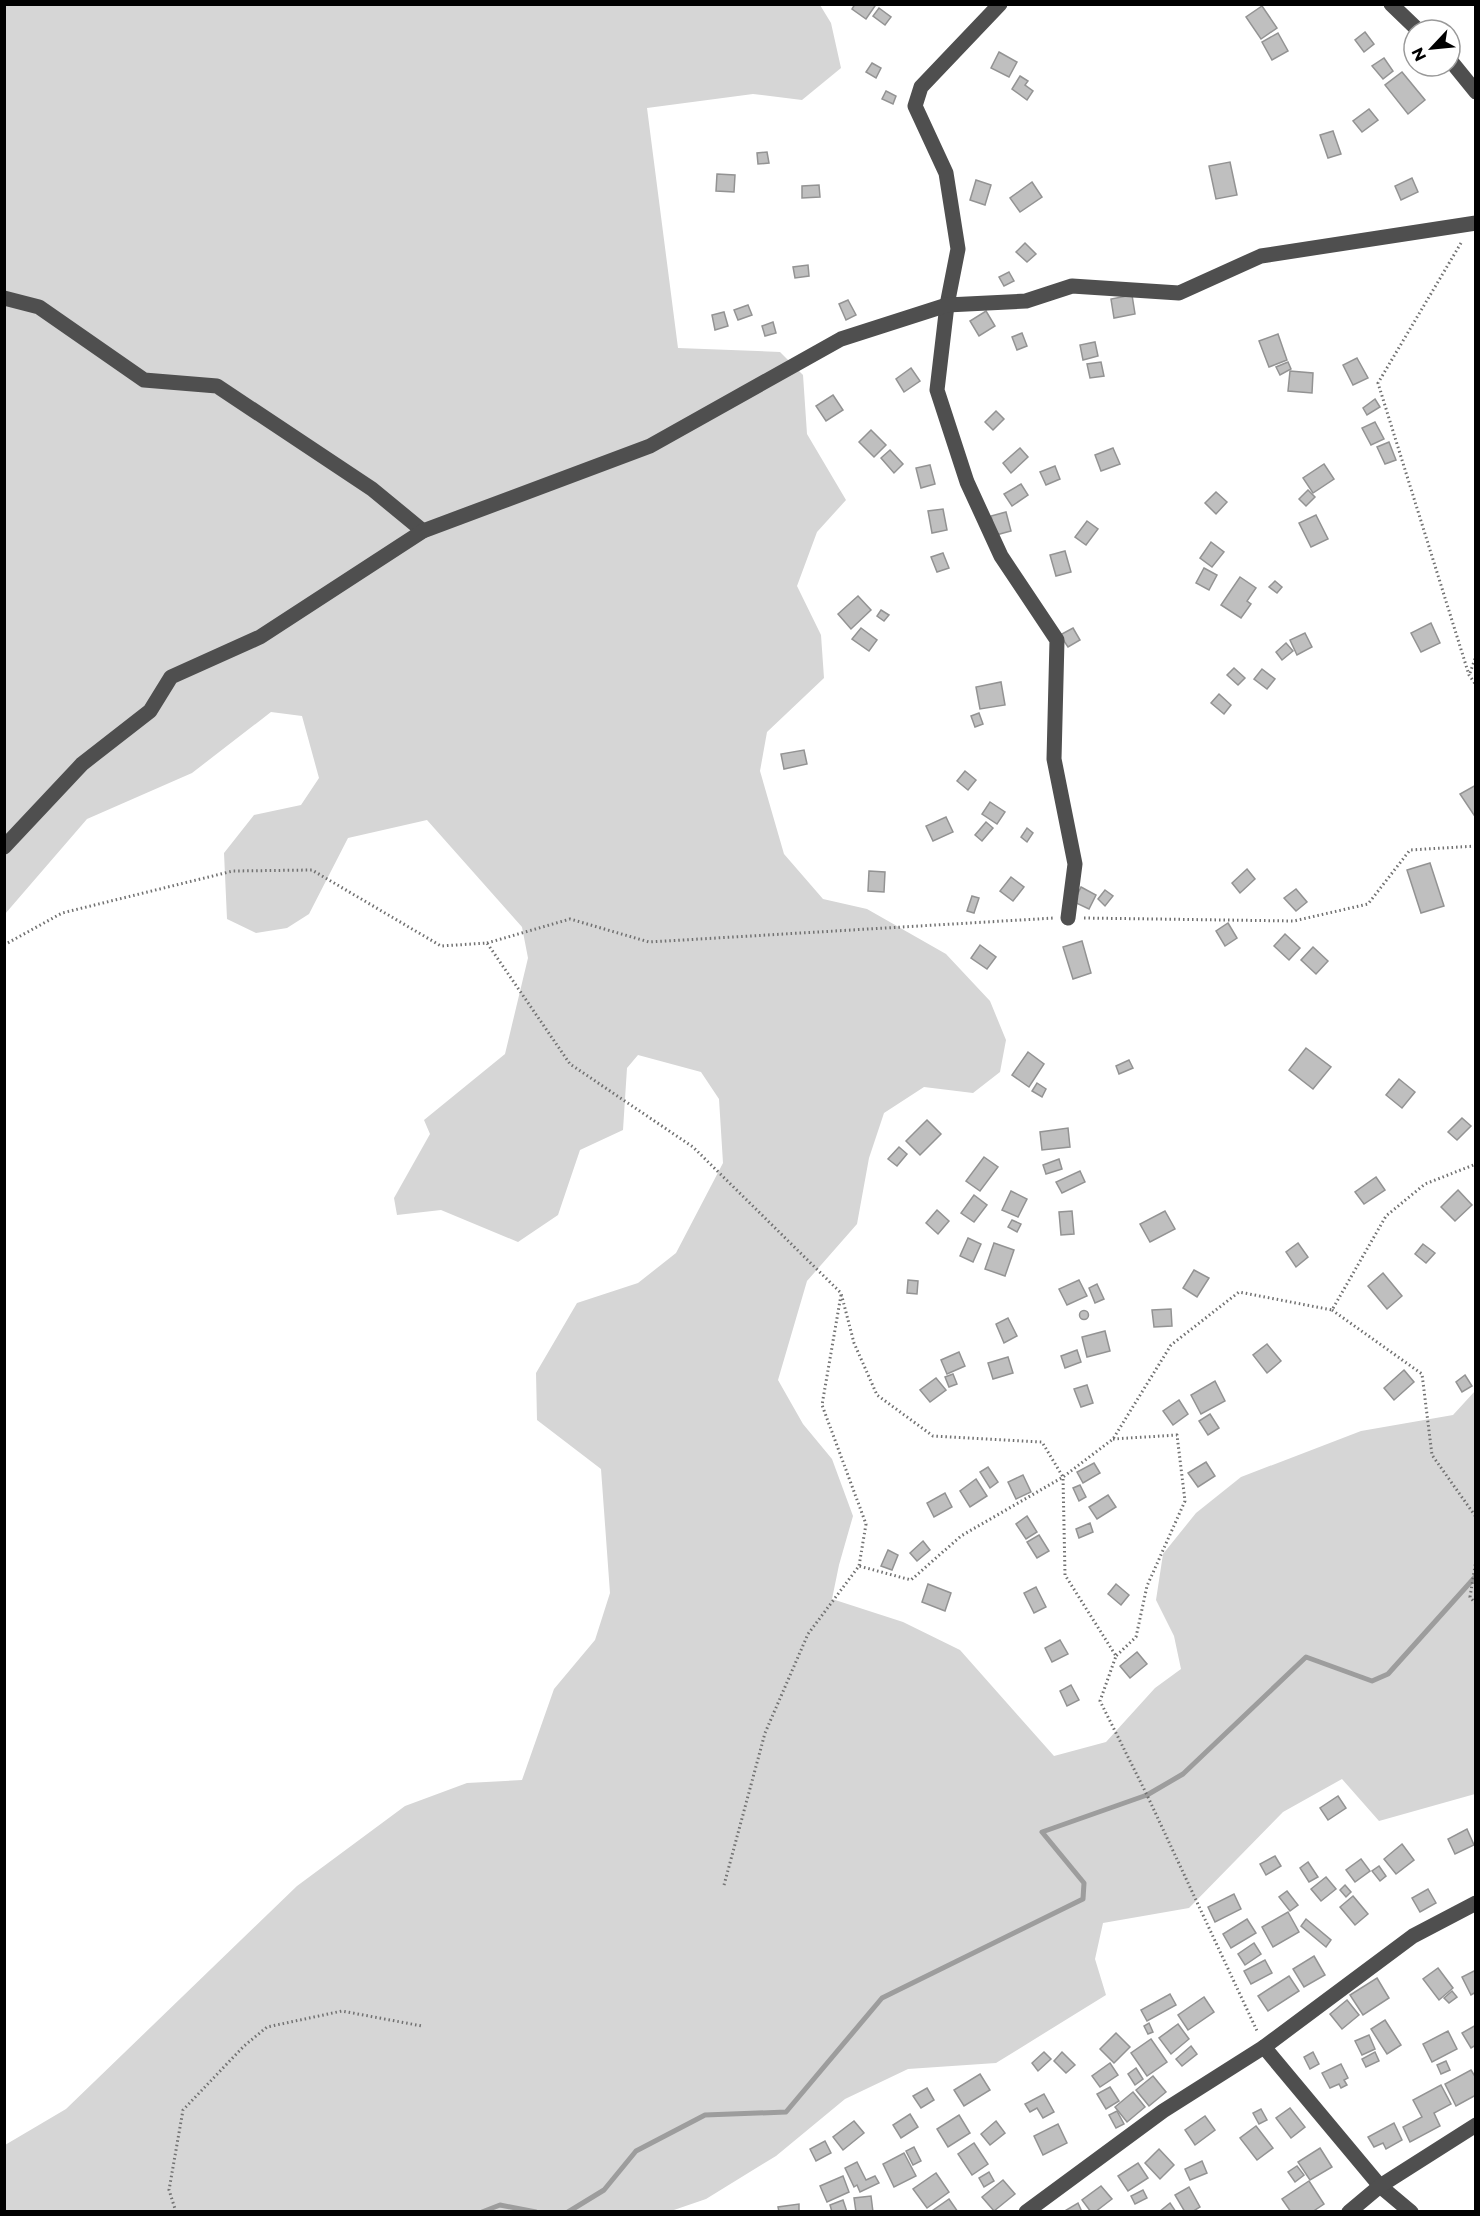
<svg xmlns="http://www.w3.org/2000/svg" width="1480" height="2216" font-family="Montserrat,sans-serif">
<rect width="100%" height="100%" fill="#fff"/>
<path fill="#d6d6d6" d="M5 5H820L831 23 841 68 802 100 753 94 647 108 678 348 780 352 803 375 807 434 846 500 817 532 797 586 821 635 824 678 767 732 760 771 784 854 823 899 867 909 946 954 990 1001 1006 1040 1000 1072 973 1093 924 1087 884 1113 869 1158 857 1224 807 1281 778 1380 803 1424 832 1459 853 1516 839 1565 832 1599 903 1622 960 1650 1054 1756 1106 1742 1155 1688 1181 1669 1174 1636 1156 1600 1163 1554 1196 1513 1241 1477 1361 1431 1453 1415 1475 1391V1794L1379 1821 1342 1779 1283 1812 1189 1908 1103 1923 1095 1959 1106 1995 996 2063 908 2069 845 2099 776 2156 706 2199 671 2211H5V2145L66 2109 297 1886 405 1806 467 1783 522 1780 554 1689 595 1640 610 1593 601 1469 537 1420 536 1373 577 1303 638 1283 676 1253 723 1163 719 1099 701 1072 638 1055 627 1068 623 1130 580 1150 558 1215 518 1242 441 1210 397 1215 394 1198 430 1134 424 1120 505 1054 528 958 522 927 427 820 348 838 309 914 287 928 256 933 227 919 224 853 254 815 301 805 319 778 302 716 271 712 192 773 87 819 5 914Z"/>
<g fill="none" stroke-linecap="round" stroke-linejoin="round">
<g stroke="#9d9d9d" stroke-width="5">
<path d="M482 2212 500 2205 536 2212"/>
<path d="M568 2212 604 2190 636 2151 705 2115 786 2112 882 1998 1083 1899 1084 1883 1042 1832 1147 1795 1183 1774 1306 1657 1372 1681 1388 1674 1476 1576"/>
</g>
</g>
<g fill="#bfbfbf" stroke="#939393" stroke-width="1.5">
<path d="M855 4H872L875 6 866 19 852 9Z"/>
<path d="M1262 6 1277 28 1261 39 1246 17Z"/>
<path d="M879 8 891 17 885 25 873 16Z"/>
<path d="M1365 32 1374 44 1364 52 1355 40Z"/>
<path d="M1278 33 1288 51 1272 60 1262 42Z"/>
<path d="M999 52 1017 62 1009 77 991 68Z"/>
<path d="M1384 58 1393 71 1383 79 1372 66Z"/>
<path d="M872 63 881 68 876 78 866 72Z"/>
<path d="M1402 72 1425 100 1408 114 1385 85Z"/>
<path d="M1020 76 1028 81 1025 85 1033 91 1027 100 1012 89Z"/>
<path d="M886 91 896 96 893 104 882 99Z"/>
<path d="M1369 109 1378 120 1362 132 1353 121Z"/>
<path d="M1333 131 1341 154 1328 158 1320 135Z"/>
<path d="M767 152 769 163 758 164 757 153Z"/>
<path d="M1230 162 1237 195 1216 199 1209 166Z"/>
<path d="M717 174 735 175 734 192 716 191Z"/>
<path d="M1412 178 1418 192 1401 200 1395 186Z"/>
<path d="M976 180 991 185 985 205 970 200Z"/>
<path d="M1032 182 1042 197 1020 212 1010 198Z"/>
<path d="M819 185 820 197 802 198V186Z"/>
<path d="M1025 243 1036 254 1027 262 1016 252Z"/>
<path d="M808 265 809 276 795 278 793 267Z"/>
<path d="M1009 272 1014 281 1004 286 999 277Z"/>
<path d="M1132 295 1135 314 1114 318 1111 299Z"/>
<path d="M848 300 856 315 846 320 839 304Z"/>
<path d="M748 305 752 315 738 320 734 310Z"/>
<path d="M986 311 995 326 979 336 970 321Z"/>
<path d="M724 312 728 326 715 330 712 315Z"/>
<path d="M773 322 776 333 765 336 762 326Z"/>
<path d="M1022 333 1027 346 1017 350 1012 337Z"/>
<path d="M1278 334 1287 360 1269 367 1259 341Z"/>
<path d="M1095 342 1098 356 1083 360 1080 345Z"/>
<path d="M1357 358 1368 378 1353 385 1343 365Z"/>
<path d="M1101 362 1104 376 1090 378 1087 364Z"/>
<path d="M1288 362 1291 369 1280 375 1276 367Z"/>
<path d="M911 368 920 381 904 392 896 379Z"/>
<path d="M1290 371 1313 373 1312 393 1288 391Z"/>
<path d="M833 395 843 410 826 421 816 406Z"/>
<path d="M1375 399 1380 407 1367 415 1363 408Z"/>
<path d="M996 411 1004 419 993 430 985 422Z"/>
<path d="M1375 422 1384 439 1371 445 1362 428Z"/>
<path d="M871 430 886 445 874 457 859 442Z"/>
<path d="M1389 442 1396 460 1385 464 1377 447Z"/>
<path d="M1020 448 1028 457 1011 473 1003 463Z"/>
<path d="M1113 448 1120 464 1101 471 1095 455Z"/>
<path d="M890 450 903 464 894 473 881 458Z"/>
<path d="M1324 464 1334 479 1313 493 1303 478Z"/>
<path d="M930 465 935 484 921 488 916 468Z"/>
<path d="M1055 466 1060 479 1046 485 1040 472Z"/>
<path d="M1021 484 1028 495 1012 506 1004 494Z"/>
<path d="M1308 490 1315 497 1306 506 1299 499Z"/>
<path d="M1216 492 1227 502 1216 514 1205 503Z"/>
<path d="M943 509 947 530 932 533 928 511Z"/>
<path d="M1006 512 1011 531 996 535 991 516Z"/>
<path d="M1316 515 1328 539 1311 547 1299 523Z"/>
<path d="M1087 521 1098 529 1086 545 1075 537Z"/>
<path d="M1211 542 1224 552 1212 567 1200 558Z"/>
<path d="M1065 551 1071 572 1056 576 1050 555Z"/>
<path d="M943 553 949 568 937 572 931 557Z"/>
<path d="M1204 568 1217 575 1209 590 1196 583Z"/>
<path d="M1240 577 1256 588 1247 601 1251 604 1241 618 1221 605Z"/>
<path d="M1275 581 1282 587 1277 593 1269 587Z"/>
<path d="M858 596 871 610 851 629 838 614Z"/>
<path d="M881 610 889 615 884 621 877 616Z"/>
<path d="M1431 623 1440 643 1421 652 1411 633Z"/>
<path d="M861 628 877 640 869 651 852 639Z"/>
<path d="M1073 628 1080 640 1068 647 1060 635Z"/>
<path d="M1305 633 1312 647 1297 655 1290 640Z"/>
<path d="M1286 643 1293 651 1282 660 1276 652Z"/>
<path d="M1234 668 1245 678 1238 685 1227 675Z"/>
<path d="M1262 669 1275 679 1267 689 1254 679Z"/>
<path d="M1001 682 1005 705 980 709 976 687Z"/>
<path d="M1219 694 1231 705 1224 714 1211 703Z"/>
<path d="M979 713 983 724 975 727 971 716Z"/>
<path d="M804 750 807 764 784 769 781 754Z"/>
<path d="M965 771 976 780 968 790 957 781Z"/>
<path d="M1476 785V818L1460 794Z"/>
<path d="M990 802 1005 812 997 824 982 814Z"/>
<path d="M946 817 953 832 933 841 926 826Z"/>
<path d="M986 822 993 828 982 841 975 835Z"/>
<path d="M1027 828 1033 833 1027 842 1021 837Z"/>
<path d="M1430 863 1444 906 1421 913 1407 870Z"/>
<path d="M1247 869 1255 879 1240 893 1232 883Z"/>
<path d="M869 871 885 872 884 892 868 891Z"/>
<path d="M1011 877 1024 887 1013 901 1000 891Z"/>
<path d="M1081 887 1096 895 1089 909 1074 902Z"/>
<path d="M1296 889 1307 902 1296 911 1284 898Z"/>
<path d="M1105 890 1113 896 1105 906 1098 899Z"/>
<path d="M972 896 979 898 974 913 967 911Z"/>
<path d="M1228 923 1237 938 1225 946 1216 931Z"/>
<path d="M1285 934 1300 948 1289 960 1274 946Z"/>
<path d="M1082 941 1091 973 1073 979 1063 947Z"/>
<path d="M980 945 996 957 987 969 971 958Z"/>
<path d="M1313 947 1328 961 1316 974 1301 960Z"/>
<path d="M1306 1048 1331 1067 1313 1089 1289 1070Z"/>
<path d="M1028 1052 1044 1064 1029 1087 1012 1075Z"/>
<path d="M1129 1060 1133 1068 1119 1074 1116 1066Z"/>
<path d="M1399 1079 1415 1092 1402 1108 1386 1095Z"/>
<path d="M1037 1083 1046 1089 1042 1097 1032 1091Z"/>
<path d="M1462 1118 1471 1126 1457 1140 1448 1132Z"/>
<path d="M927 1120 941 1134 920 1155 906 1141Z"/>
<path d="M1068 1128 1070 1147 1042 1150 1040 1132Z"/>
<path d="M899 1147 907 1154 897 1166 888 1159Z"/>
<path d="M984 1157 998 1167 980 1191 966 1181Z"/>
<path d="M1059 1159 1062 1169 1046 1174 1043 1165Z"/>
<path d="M1080 1171 1085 1182 1062 1193 1056 1182Z"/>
<path d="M1376 1177 1385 1190 1364 1204 1355 1192Z"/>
<path d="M1458 1190 1472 1205 1455 1221 1441 1207Z"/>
<path d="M1011 1191 1027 1199 1018 1217 1002 1210Z"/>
<path d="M974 1195 987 1205 974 1222 961 1213Z"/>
<path d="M937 1210 949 1221 938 1234 926 1223Z"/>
<path d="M1072 1211 1074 1234 1061 1235 1059 1212Z"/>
<path d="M1165 1211 1175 1229 1150 1242 1140 1224Z"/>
<path d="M1012 1220 1021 1224 1017 1232 1008 1227Z"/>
<path d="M968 1238 981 1244 973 1262 960 1256Z"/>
<path d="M994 1243 1014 1250 1005 1276 985 1269Z"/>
<path d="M1298 1243 1308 1257 1296 1267 1286 1252Z"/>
<path d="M1423 1244 1435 1253 1426 1263 1415 1254Z"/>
<path d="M1194 1270 1209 1278 1197 1297 1183 1288Z"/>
<path d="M1383 1273 1402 1296 1387 1309 1368 1286Z"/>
<path d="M908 1280 918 1281 917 1294 907 1293Z"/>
<path d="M1079 1280 1087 1296 1067 1305 1059 1289Z"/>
<path d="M1097 1284 1104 1299 1095 1303 1089 1288Z"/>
<path d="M1171 1309 1172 1326 1154 1327 1152 1310Z"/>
<circle cx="1084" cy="1315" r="4.5"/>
<path d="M1008 1318 1017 1336 1004 1343 996 1324Z"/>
<path d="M1105 1331 1110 1351 1087 1357 1082 1337Z"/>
<path d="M1267 1344 1281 1361 1267 1373 1253 1355Z"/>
<path d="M1077 1350 1081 1362 1065 1368 1061 1356Z"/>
<path d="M959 1352 965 1366 947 1374 941 1360Z"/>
<path d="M1008 1357 1013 1373 993 1379 988 1363Z"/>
<path d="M1404 1370 1414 1382 1394 1400 1384 1388Z"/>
<path d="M953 1374 957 1384 949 1387 945 1377Z"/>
<path d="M1465 1375 1472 1386 1462 1392 1456 1382Z"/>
<path d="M936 1378 946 1390 930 1402 920 1390Z"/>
<path d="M1215 1381 1225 1401 1201 1414 1191 1395Z"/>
<path d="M1087 1385 1093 1403 1081 1407 1074 1389Z"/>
<path d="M1179 1400 1188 1414 1173 1425 1163 1411Z"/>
<path d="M1210 1414 1219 1428 1208 1435 1199 1421Z"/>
<path d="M1206 1462 1215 1476 1198 1487 1188 1473Z"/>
<path d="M1094 1463 1100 1473 1083 1483 1077 1472Z"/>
<path d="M988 1467 998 1482 990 1488 980 1472Z"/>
<path d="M1023 1475 1031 1492 1016 1499 1008 1482Z"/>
<path d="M976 1479 987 1496 970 1507 960 1491Z"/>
<path d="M1080 1485 1086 1497 1079 1501 1073 1488Z"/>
<path d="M945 1493 952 1507 934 1517 927 1503Z"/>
<path d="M1108 1495 1116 1507 1097 1519 1089 1507Z"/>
<path d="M1027 1516 1037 1532 1026 1539 1016 1524Z"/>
<path d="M1090 1523 1093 1532 1079 1538 1076 1529Z"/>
<path d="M1039 1535 1049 1551 1037 1558 1027 1542Z"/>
<path d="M923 1541 930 1550 917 1561 910 1553Z"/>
<path d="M888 1550 898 1555 892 1570 881 1566Z"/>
<path d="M928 1584 951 1593 945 1611 922 1602Z"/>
<path d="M1116 1584 1129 1595 1121 1605 1108 1594Z"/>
<path d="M1036 1587 1046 1607 1034 1613 1024 1593Z"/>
<path d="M1060 1640 1068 1654 1052 1662 1045 1648Z"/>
<path d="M1137 1652 1147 1664 1130 1678 1120 1666Z"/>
<path d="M1071 1685 1079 1700 1067 1706 1060 1691Z"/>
<path d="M1338 1796 1346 1808 1328 1820 1320 1808Z"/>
<path d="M1467 1829 1474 1845 1455 1854 1448 1839Z"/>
<path d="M1402 1844 1414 1860 1396 1874 1384 1859Z"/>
<path d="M1275 1856 1281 1866 1266 1875 1260 1864Z"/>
<path d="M1361 1859 1370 1871 1355 1882 1346 1870Z"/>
<path d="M1308 1862 1318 1877 1309 1882 1300 1868Z"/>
<path d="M1379 1866 1386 1876 1380 1881 1372 1871Z"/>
<path d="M1326 1877 1336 1889 1321 1901 1311 1889Z"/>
<path d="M1345 1885 1351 1892 1346 1897 1340 1890Z"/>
<path d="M1428 1889 1436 1903 1420 1912 1412 1898Z"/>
<path d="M1287 1891 1298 1905 1290 1911 1279 1897Z"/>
<path d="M1234 1894 1241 1909 1215 1922 1208 1907Z"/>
<path d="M1353 1896 1368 1914 1355 1925 1340 1907Z"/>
<path d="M1288 1912 1299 1932 1273 1947 1262 1927Z"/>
<path d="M1247 1919 1256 1933 1231 1948 1223 1934Z"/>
<path d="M1306 1919 1331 1940 1326 1947 1301 1926Z"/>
<path d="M1254 1943 1261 1954 1245 1965 1238 1954Z"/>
<path d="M1314 1956 1325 1975 1304 1987 1293 1969Z"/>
<path d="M1265 1960 1272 1973 1251 1984 1244 1971Z"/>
<path d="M1438 1968 1453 1988 1439 2000 1423 1979Z"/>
<path d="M1476 1970V1992L1471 1995 1462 1977Z"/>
<path d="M1289 1976 1299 1991 1268 2011 1258 1996Z"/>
<path d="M1377 1978 1389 1998 1363 2015 1350 1995Z"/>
<path d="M1452 1991 1457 1997 1449 2003 1444 1998Z"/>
<path d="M1170 1994 1176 2005 1147 2021 1141 2010Z"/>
<path d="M1204 1997 1214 2012 1188 2030 1178 2015Z"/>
<path d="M1347 2000 1359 2015 1342 2029 1330 2014Z"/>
<path d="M1385 2020 1401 2045 1387 2054 1371 2029Z"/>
<path d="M1149 2023 1153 2032 1148 2034 1144 2026Z"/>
<path d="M1178 2024 1189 2039 1171 2054 1159 2038Z"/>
<path d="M1476 2025V2045L1471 2048 1462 2033Z"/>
<path d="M1448 2031 1457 2049 1432 2062 1423 2044Z"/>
<path d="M1116 2033 1130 2047 1114 2063 1100 2049Z"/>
<path d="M1369 2035 1375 2049 1362 2055 1355 2041Z"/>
<path d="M1151 2039 1167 2062 1147 2076 1131 2053Z"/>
<path d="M1191 2046 1197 2054 1182 2066 1176 2059Z"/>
<path d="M1044 2052 1051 2059 1038 2071 1032 2063Z"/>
<path d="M1062 2052 1075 2065 1066 2073 1054 2061Z"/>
<path d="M1313 2052 1319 2064 1310 2069 1304 2057Z"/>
<path d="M1375 2052 1379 2061 1366 2067 1362 2059Z"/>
<path d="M1446 2061 1450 2070 1441 2074 1437 2065Z"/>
<path d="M1110 2063 1118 2075 1100 2087 1092 2076Z"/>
<path d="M1341 2064 1348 2078 1344 2080 1347 2085 1341 2088 1339 2084 1330 2088 1322 2073Z"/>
<path d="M1136 2068 1143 2079 1135 2085 1128 2074Z"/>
<path d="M1471 2070 1476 2078V2095L1456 2106 1445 2084Z"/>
<path d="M980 2074 990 2090 964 2106 954 2090Z"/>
<path d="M1153 2076 1166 2092 1149 2106 1136 2090Z"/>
<path d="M1441 2085 1451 2104 1434 2113 1440 2126 1410 2142 1403 2127 1422 2117 1413 2100Z"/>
<path d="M1110 2087 1119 2101 1106 2109 1097 2094Z"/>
<path d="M927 2088 934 2100 921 2108 913 2096Z"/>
<path d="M1133 2092 1145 2107 1127 2122 1115 2107Z"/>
<path d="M1044 2094 1054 2112 1043 2118 1037 2108 1030 2112 1025 2104Z"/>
<path d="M1290 2108 1305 2127 1291 2138 1276 2118Z"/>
<path d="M1261 2109 1267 2120 1259 2124 1253 2113Z"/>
<path d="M1117 2111 1124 2124 1116 2128 1109 2115Z"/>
<path d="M910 2114 918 2127 901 2138 893 2125Z"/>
<path d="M959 2115 970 2133 948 2147 937 2129Z"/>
<path d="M1205 2116 1215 2130 1195 2145 1185 2130Z"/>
<path d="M854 2121 864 2133 843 2150 833 2137Z"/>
<path d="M996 2121 1005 2133 990 2145 981 2134Z"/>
<path d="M1394 2123 1402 2140 1386 2149 1383 2143 1374 2147 1368 2137Z"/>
<path d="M1058 2124 1067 2143 1043 2155 1034 2136Z"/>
<path d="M1256 2126 1273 2148 1257 2160 1240 2138Z"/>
<path d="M825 2141 831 2153 816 2161 810 2149Z"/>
<path d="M974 2143 988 2164 972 2175 958 2154Z"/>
<path d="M914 2147 921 2161 913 2165 906 2151Z"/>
<path d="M1320 2148 1332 2167 1310 2180 1298 2162Z"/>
<path d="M1159 2149 1174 2165 1160 2179 1145 2163Z"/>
<path d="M904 2153 916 2176 894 2187 883 2164Z"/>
<path d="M1202 2161 1207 2173 1190 2180 1185 2169Z"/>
<path d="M857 2162 866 2180 875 2176 879 2183 860 2192 857 2185 854 2187 845 2168Z"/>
<path d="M1138 2163 1148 2178 1128 2191 1118 2176Z"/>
<path d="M1297 2166 1304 2175 1295 2182 1288 2172Z"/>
<path d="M989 2172 994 2181 984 2187 979 2178Z"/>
<path d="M936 2173 949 2192 927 2208 913 2189Z"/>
<path d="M843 2176 849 2192 827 2202 820 2186Z"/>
<path d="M1003 2180 1015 2194 994 2211 982 2197Z"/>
<path d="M1309 2181 1324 2204 1312 2212H1291L1282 2199Z"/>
<path d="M1101 2186 1112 2199 1095 2212H1091L1082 2200Z"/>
<path d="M1189 2187 1200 2207 1192 2212H1185L1175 2195Z"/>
<path d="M1143 2190 1147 2198 1135 2204 1131 2196Z"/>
<path d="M871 2196 873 2212H856L854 2198Z"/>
<path d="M949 2199 958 2212H932V2211Z"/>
<path d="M843 2200 847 2212H832L830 2205Z"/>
<path d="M1078 2203 1082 2212H1063Z"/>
<path d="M1170 2203 1176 2212H1159Z"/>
<path d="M799 2204V2212H779L778 2207Z"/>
</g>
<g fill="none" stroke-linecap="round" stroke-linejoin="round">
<g stroke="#717171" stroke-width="3" stroke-dasharray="1.5 3" stroke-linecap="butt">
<path d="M1461 243 1378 383 1469 675 1476 685"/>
<path d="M1470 673 1476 656"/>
<path d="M1084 918 1294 921 1368 904 1410 850 1476 846"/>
<path d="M487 943 570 919 649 942 1054 918"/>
<path d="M4 945 62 913 233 871 312 870 441 946 487 943 570 1064 693 1147 841 1293 854 1343 877 1395 933 1436 1042 1442 1063 1477 1065 1575 1116 1656 1100 1701 1147 1795 1258 2033"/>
<path d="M841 1295 822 1405 866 1524 859 1566"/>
<path d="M1332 1310 1422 1374 1432 1455 1476 1517"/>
<path d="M1113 1439 1177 1435 1185 1501 1147 1586 1136 1637 1116 1656"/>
<path d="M1476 1560 1470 1597 1476 1604"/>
<path d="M724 1885 765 1733 808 1634 859 1566 911 1580 961 1536 1063 1477 1113 1439 1171 1345 1239 1292 1332 1310 1386 1216 1425 1184 1476 1164"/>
<path d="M176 2212 169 2190 183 2110 244 2046 267 2027 342 2011 422 2026"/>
</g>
<g stroke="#4f4f4f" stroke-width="15">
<path d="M1000 4 921 87 915 106 946 173 958 249 947 305 937 390 967 482 1001 556 1057 640 1054 759 1075 864 1068 918"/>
<path d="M1391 4 1418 30"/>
<path d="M1450 60 1476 92"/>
<path d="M4 298 39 307 144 380 217 386 372 489 423 531"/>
<path d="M4 847 82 764 150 711 171 677 260 637 423 531 650 446 841 339 947 305 1026 301 1072 286 1179 293 1261 256 1476 223"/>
<path d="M1264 2047 1380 2186 1411 2212"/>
<path d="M1026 2212 1163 2111 1264 2047 1413 1936 1476 1903"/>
<path d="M1349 2212 1380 2186 1476 2125"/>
</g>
</g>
<rect width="1480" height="2216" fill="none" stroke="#000000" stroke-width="12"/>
<g transform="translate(1432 48) rotate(244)"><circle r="28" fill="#ffffff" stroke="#999999" stroke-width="1.5"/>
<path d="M0-4.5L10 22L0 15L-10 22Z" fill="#000000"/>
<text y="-9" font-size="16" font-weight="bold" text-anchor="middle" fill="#000000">N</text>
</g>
</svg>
